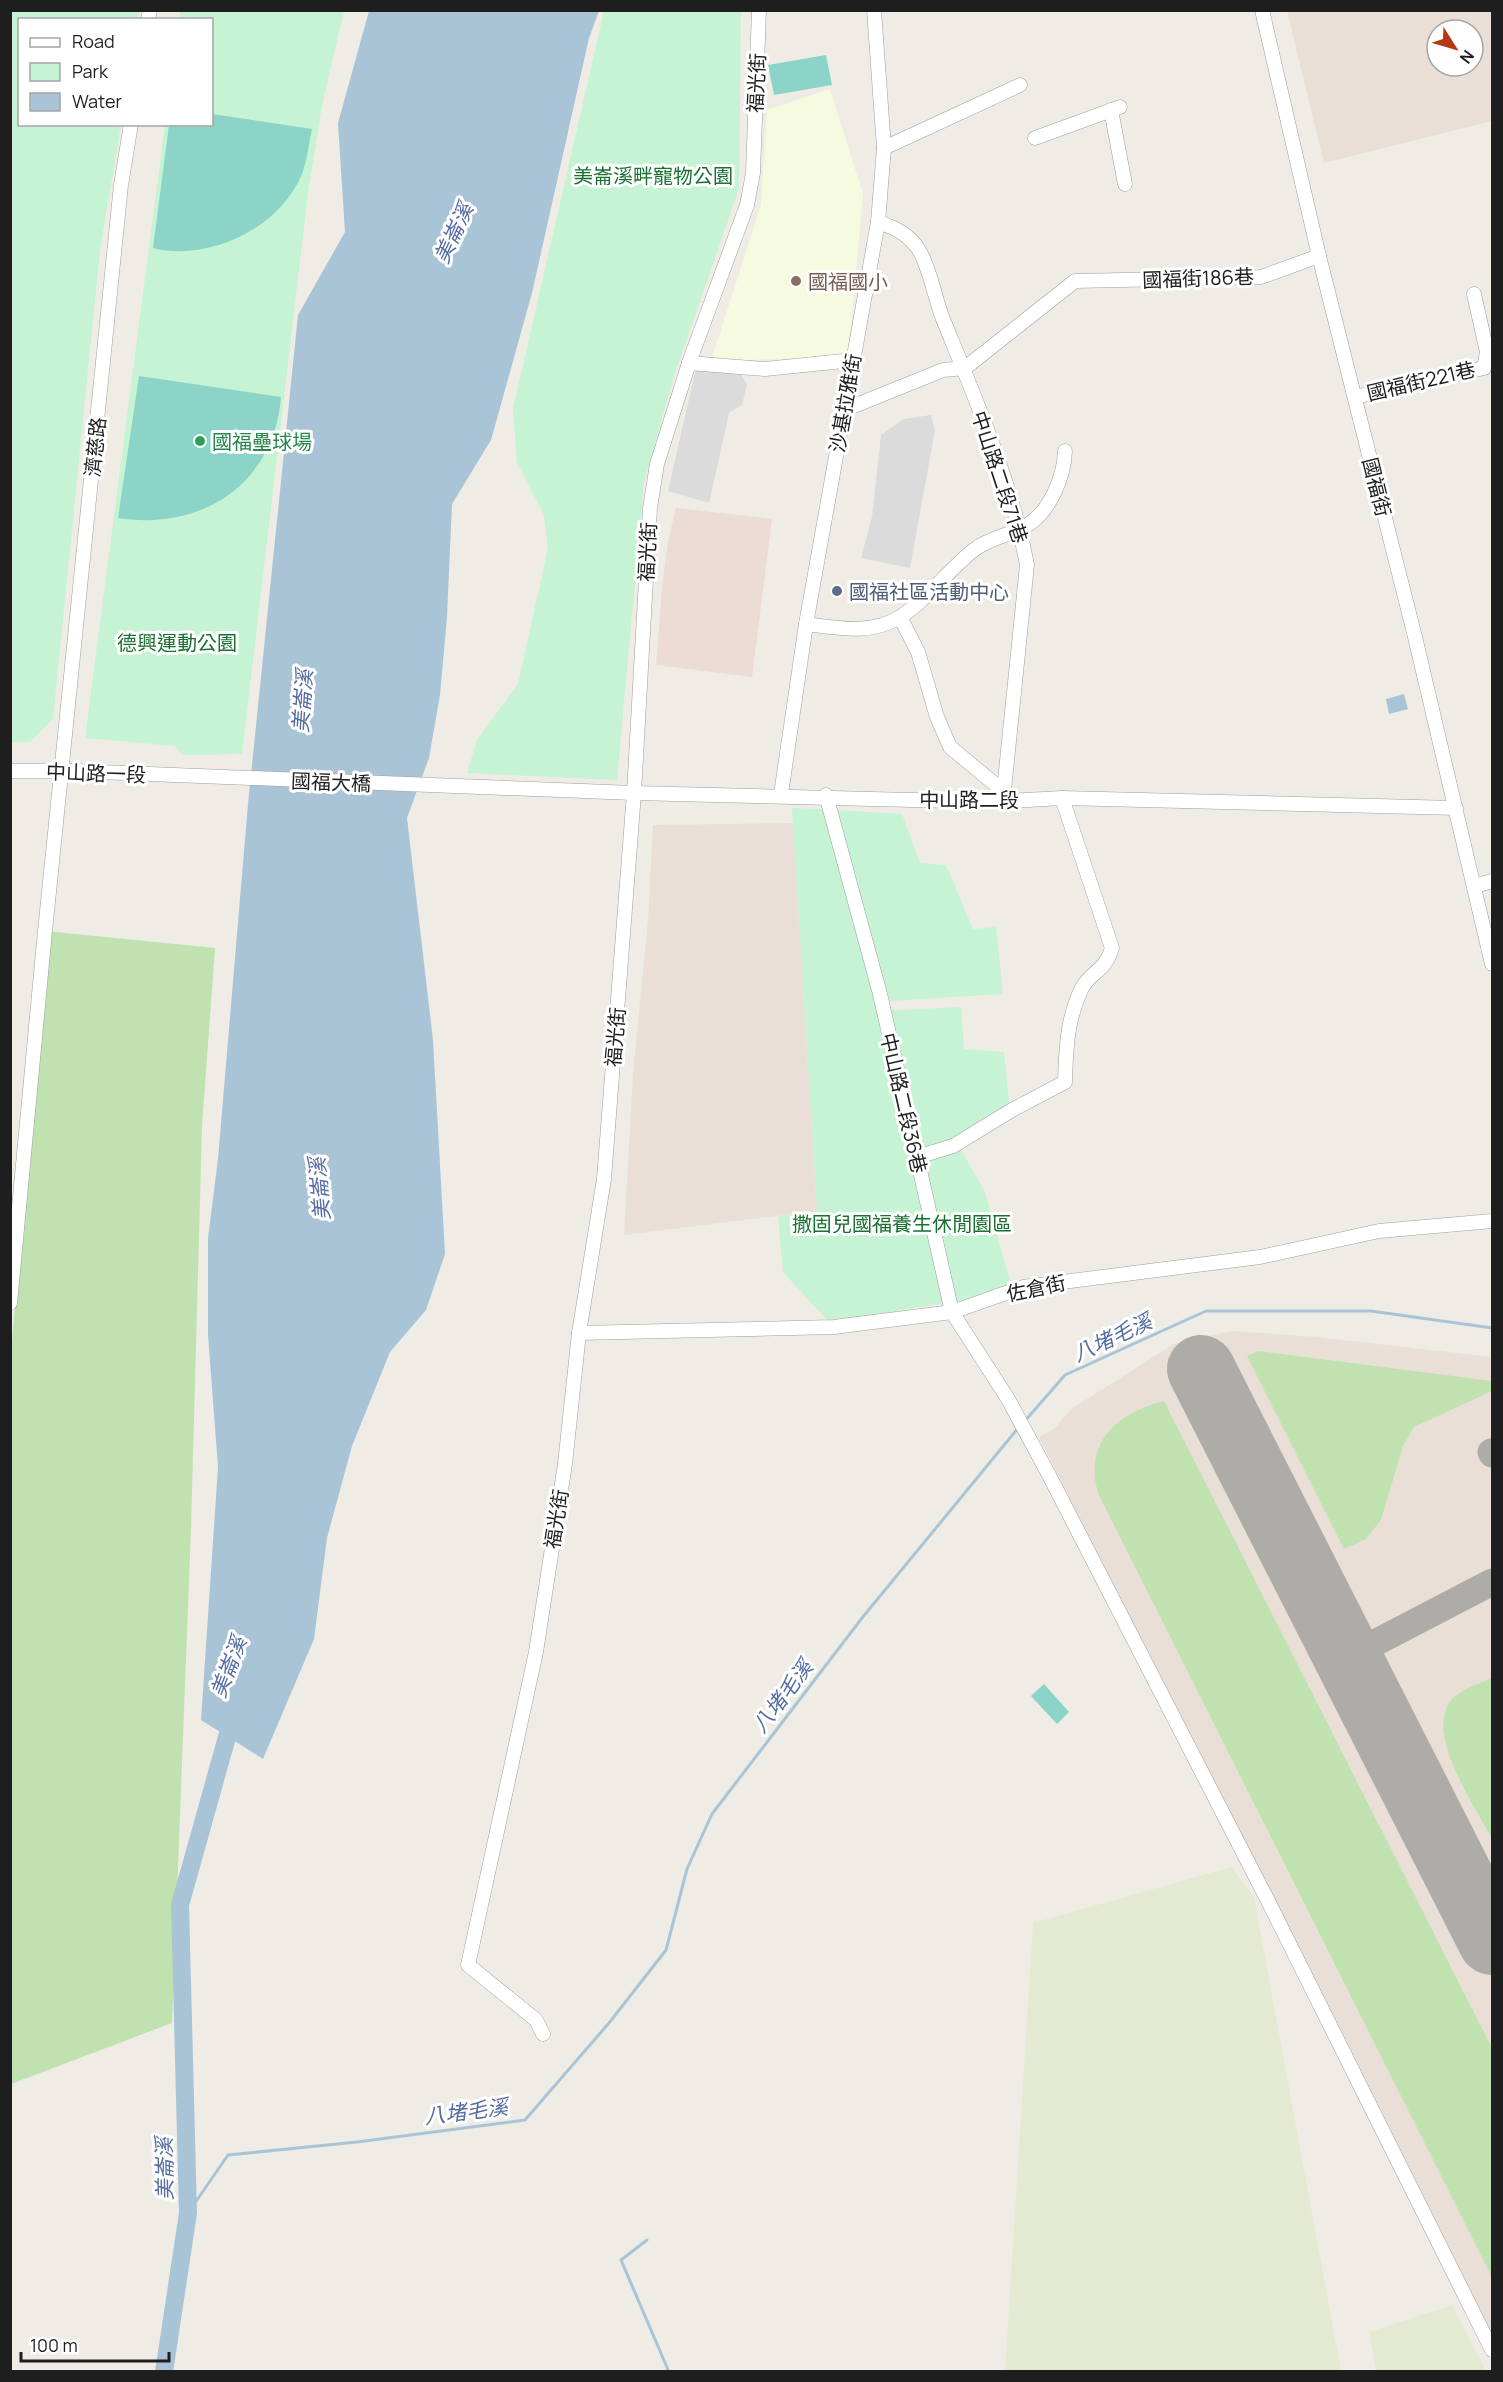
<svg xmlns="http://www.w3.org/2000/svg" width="1503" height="2382" font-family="Manrope,'Noto Sans TC',sans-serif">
<rect width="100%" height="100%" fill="#eeece5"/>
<g fill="#dcdbdb">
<path d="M696 368 720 369 740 374 747 384 742 405 729 413 709 503 668 491Z"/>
<path d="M931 415 935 430 910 568 861 558 872 517 881 435 904 419Z"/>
</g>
<path fill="#eddbd6" d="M676 508 772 519 752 677 657 665 656 668 662 587 668 541Z"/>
<path fill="#f6fbe0" d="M830 89 863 194 848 357 711 361 761 205 767 110Z"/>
<g fill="#eadfd6" fill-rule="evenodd">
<path d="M1287 11H1492V121L1324 163ZM1437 30H1473V66H1437Z"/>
<path d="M793 823 817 1211 624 1235 633 1073 648 921 653 825Z"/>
<path d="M1232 1331 1317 1337 1492 1357V2339L1039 1437 1054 1429 1071 1409 1174 1344Z"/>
</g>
<g fill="#e4ead2">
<path d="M1231 1867 1254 1897 1341 2371H1005L1033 1923Z"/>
<path d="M1452 2305 1486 2371H1376L1369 2332Z"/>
</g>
<g fill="#bfe2b0">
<path d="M45 931 215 948 202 1126 191 1528 172 2023 11 2084 10 1366Z"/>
<path d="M1258 1351 1492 1381V1391L1414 1427 1403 1446 1381 1520 1366 1539 1344 1549 1247 1356Z"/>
<path d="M1164 1401 1492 2048V2277L1098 1493C1083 1441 1118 1413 1164 1401Z"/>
<path d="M1492 1678V1839C1475 1806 1427 1738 1449 1703 1457 1690 1479 1684 1492 1678Z"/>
</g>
<g fill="#c6f3d3">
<path d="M11 10 140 11 138 19 20 20V124L121 125 100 250 53 719 30 742H10Z"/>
<path d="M180 11H344L322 105 308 193 242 754 182 755 175 746 85 738 165 125 212 124V20L179 19Z"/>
<path d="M604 11H741L739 189 675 373 644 482 617 780 467 773 477 740 518 684 548 548 544 515 517 462 513 409Z"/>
<path d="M792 808 822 809 880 1011 961 1007 964 1049 1004 1052 1010 1111 957 1143 985 1192 1013 1292 829 1322 783 1272 778 1216 817 1211Z"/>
<path d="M837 810 902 814 920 863 946 865 973 929 996 927 1003 994 890 1001Z"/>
</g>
<g fill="#8bd4c7">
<path d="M826 55 832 85 774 95 768 65Z"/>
<path d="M212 114 312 129C309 143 307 160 302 174 280 228 209 262 153 248L169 125 212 124Z"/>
<path d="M139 376 281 397C274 484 202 531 118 518Z"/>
<path d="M1044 1684 1069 1712 1057 1724 1031 1696Z"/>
</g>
<g fill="#aac4d7">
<path d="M369 11H599L589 38 532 293 491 440 452 504 447 617 440 695 429 758 407 818 433 1040 445 1254 426 1310 390 1352 352 1446 327 1538 314 1639 263 1759 201 1720 218 1467 208 1335V1238L218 1159 248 804 298 315 345 232 338 123Z"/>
<path d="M1404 694 1408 709 1389 714 1386 699Z"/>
</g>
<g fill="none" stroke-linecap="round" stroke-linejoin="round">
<g stroke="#aac4d7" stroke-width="3">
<path d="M1024 1422 1065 1375 1206 1311H1371L1492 1328"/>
<path d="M188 2213 228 2155 357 2142 525 2120 609 2023 666 1950 687 1869 712 1814 862 1618 1019 1427"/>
<path d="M647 2240 621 2260 669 2372"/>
</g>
<path stroke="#aac4d7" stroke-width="18" d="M164 2372 188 2213 180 1905 234 1712"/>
<g stroke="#adaca8" stroke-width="27">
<path d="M1491 1452 1492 1454"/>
<path d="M1348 1657 1492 1582"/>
</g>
<path stroke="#adaca8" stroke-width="68" d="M1201 1369 1492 1941"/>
<defs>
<g id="minor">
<path d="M1262 10 1319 256 1415 637 1492 964"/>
<path d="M148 20 150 10"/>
<path d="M1111 110 1125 184"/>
<path d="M1035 138 1120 107"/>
<path d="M884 148 1020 85"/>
<path d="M878 222C894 227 910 235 919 250 931 271 934 296 943 319 975 398 1011 480 1027 565L1003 800"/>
<path d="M689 363 765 369 853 360"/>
<path d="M1355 397 1484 368 1487 352 1474 294"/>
<path d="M844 410 943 370 965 368 1075 281 1261 277 1319 256"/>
<path d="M900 617 918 652 937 717 950 747 1002 790"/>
<path d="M806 624C838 628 871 635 900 617 926 601 950 568 975 549 990 538 1010 535 1026 526 1050 512 1064 477 1065 451"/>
<path d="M10 771H74L634 793 992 802 1062 798 1456 808"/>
<path d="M781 794 806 624 878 222 884 148 874 10"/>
<path d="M826 795 880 994 952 1312 1008 1399 1050 1477 1267 1899 1492 2350"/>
<path d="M1475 886 1492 881"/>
<path d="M917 1157 953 1146 1012 1110 1065 1082C1066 1049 1067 1018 1082 988 1091 971 1105 972 1112 948L1062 798"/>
<path d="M10 1303 45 931 121 185 131 124"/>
<path d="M579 1333 834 1327 952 1312 1023 1287 1260 1257 1379 1231 1492 1221"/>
<path d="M543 2034 536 2020 468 1965 536 1652 565 1464 579 1333 604 1179 634 793 650 508 657 464 689 363 747 205 753 173 759 10"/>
</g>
</defs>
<use href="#minor" stroke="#9f9f9f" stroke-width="15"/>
<use href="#minor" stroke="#fff" stroke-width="14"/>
</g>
<circle fill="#8d6e63" stroke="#fff" stroke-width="2" cx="796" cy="281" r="6"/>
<circle fill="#2e9e5b" stroke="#fff" stroke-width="2" cx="200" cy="441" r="6"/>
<circle fill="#5c6f8a" stroke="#fff" stroke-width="2" cx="837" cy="591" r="6"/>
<g text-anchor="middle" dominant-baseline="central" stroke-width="6" stroke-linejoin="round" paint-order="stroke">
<g font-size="20" fill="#1e1e1e" stroke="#fff">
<text transform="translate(756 83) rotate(-87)">福光街</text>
<text transform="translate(1198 278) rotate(-2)">國福街186巷</text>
<text transform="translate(1421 381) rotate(-13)">國福街221巷</text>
<text transform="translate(845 403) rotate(-80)">沙基拉雅街</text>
<text transform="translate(95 447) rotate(-84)">濟慈路</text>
<text transform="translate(1000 477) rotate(72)">中山路二段71巷</text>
<text transform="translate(1377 487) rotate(76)">國福街</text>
<text transform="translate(647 552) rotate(-87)">福光街</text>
<text transform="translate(96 773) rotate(2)">中山路一段</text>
<text transform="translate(331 782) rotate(2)">國福大橋</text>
<text x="969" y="799">中山路二段</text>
<text transform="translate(615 1037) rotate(-85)">福光街</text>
<text transform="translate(904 1103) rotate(77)">中山路二段36巷</text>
<text transform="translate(1036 1288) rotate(-12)">佐倉街</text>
<text transform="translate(556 1519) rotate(-81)">福光街</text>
</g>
<g font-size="20" fill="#187031" stroke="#fff">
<text x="653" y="175">美崙溪畔寵物公園</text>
<text x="177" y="642">德興運動公園</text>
<text x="902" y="1223">撒固兒國福養生休閒園區</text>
</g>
<g font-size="20" fill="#785e54" stroke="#fff" text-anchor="start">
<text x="808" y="281">國福國小</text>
</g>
<g font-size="20" fill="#27864d" stroke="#fff" text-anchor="start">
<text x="212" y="441">國福壘球場</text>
</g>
<g font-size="20" fill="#4e5e75" stroke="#fff" text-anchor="start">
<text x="849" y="591">國福社區活動中心</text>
</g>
<g font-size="21" font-style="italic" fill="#556ca3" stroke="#fff">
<text transform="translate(453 233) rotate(-65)">美崙溪</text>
<text transform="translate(302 701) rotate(-86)">美崙溪</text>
<text transform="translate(319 1189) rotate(-95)">美崙溪</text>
<text transform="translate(1112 1337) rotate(-25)">八堵毛溪</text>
<text transform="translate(228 1667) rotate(-69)">美崙溪</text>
<text transform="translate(782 1696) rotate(-53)">八堵毛溪</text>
<text transform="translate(466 2111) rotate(-7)">八堵毛溪</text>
<text transform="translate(164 2169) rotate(-91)">美崙溪</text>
</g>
</g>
<rect width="1503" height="2382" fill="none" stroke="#1e1e1e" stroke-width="24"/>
<rect x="18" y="18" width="195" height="108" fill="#ffffff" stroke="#a5a5a5" stroke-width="1.5"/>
<rect x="30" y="38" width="30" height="9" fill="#ffffff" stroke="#a5a5a5" stroke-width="1.5"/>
<text x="72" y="48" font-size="18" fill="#1e1e1e">Road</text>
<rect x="30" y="63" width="30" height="18" fill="#c6f3d3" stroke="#a5a5a5" stroke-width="1.5"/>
<text x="72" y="78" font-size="18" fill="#1e1e1e">Park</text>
<rect x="30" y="93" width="30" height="18" fill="#aac4d7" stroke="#a5a5a5" stroke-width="1.5"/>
<text x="72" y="108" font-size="18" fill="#1e1e1e">Water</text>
<g transform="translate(1455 48) rotate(127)"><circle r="28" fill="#ffffff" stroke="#a5a5a5" stroke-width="1.5"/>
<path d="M0-4.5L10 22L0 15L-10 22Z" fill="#b63616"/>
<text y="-9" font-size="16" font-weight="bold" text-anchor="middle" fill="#1e1e1e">N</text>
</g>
<path d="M21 2352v9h148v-9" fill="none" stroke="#1e1e1e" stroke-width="3"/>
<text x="30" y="2352" font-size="18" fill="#1e1e1e" stroke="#ffffff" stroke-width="4.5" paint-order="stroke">100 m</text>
</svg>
